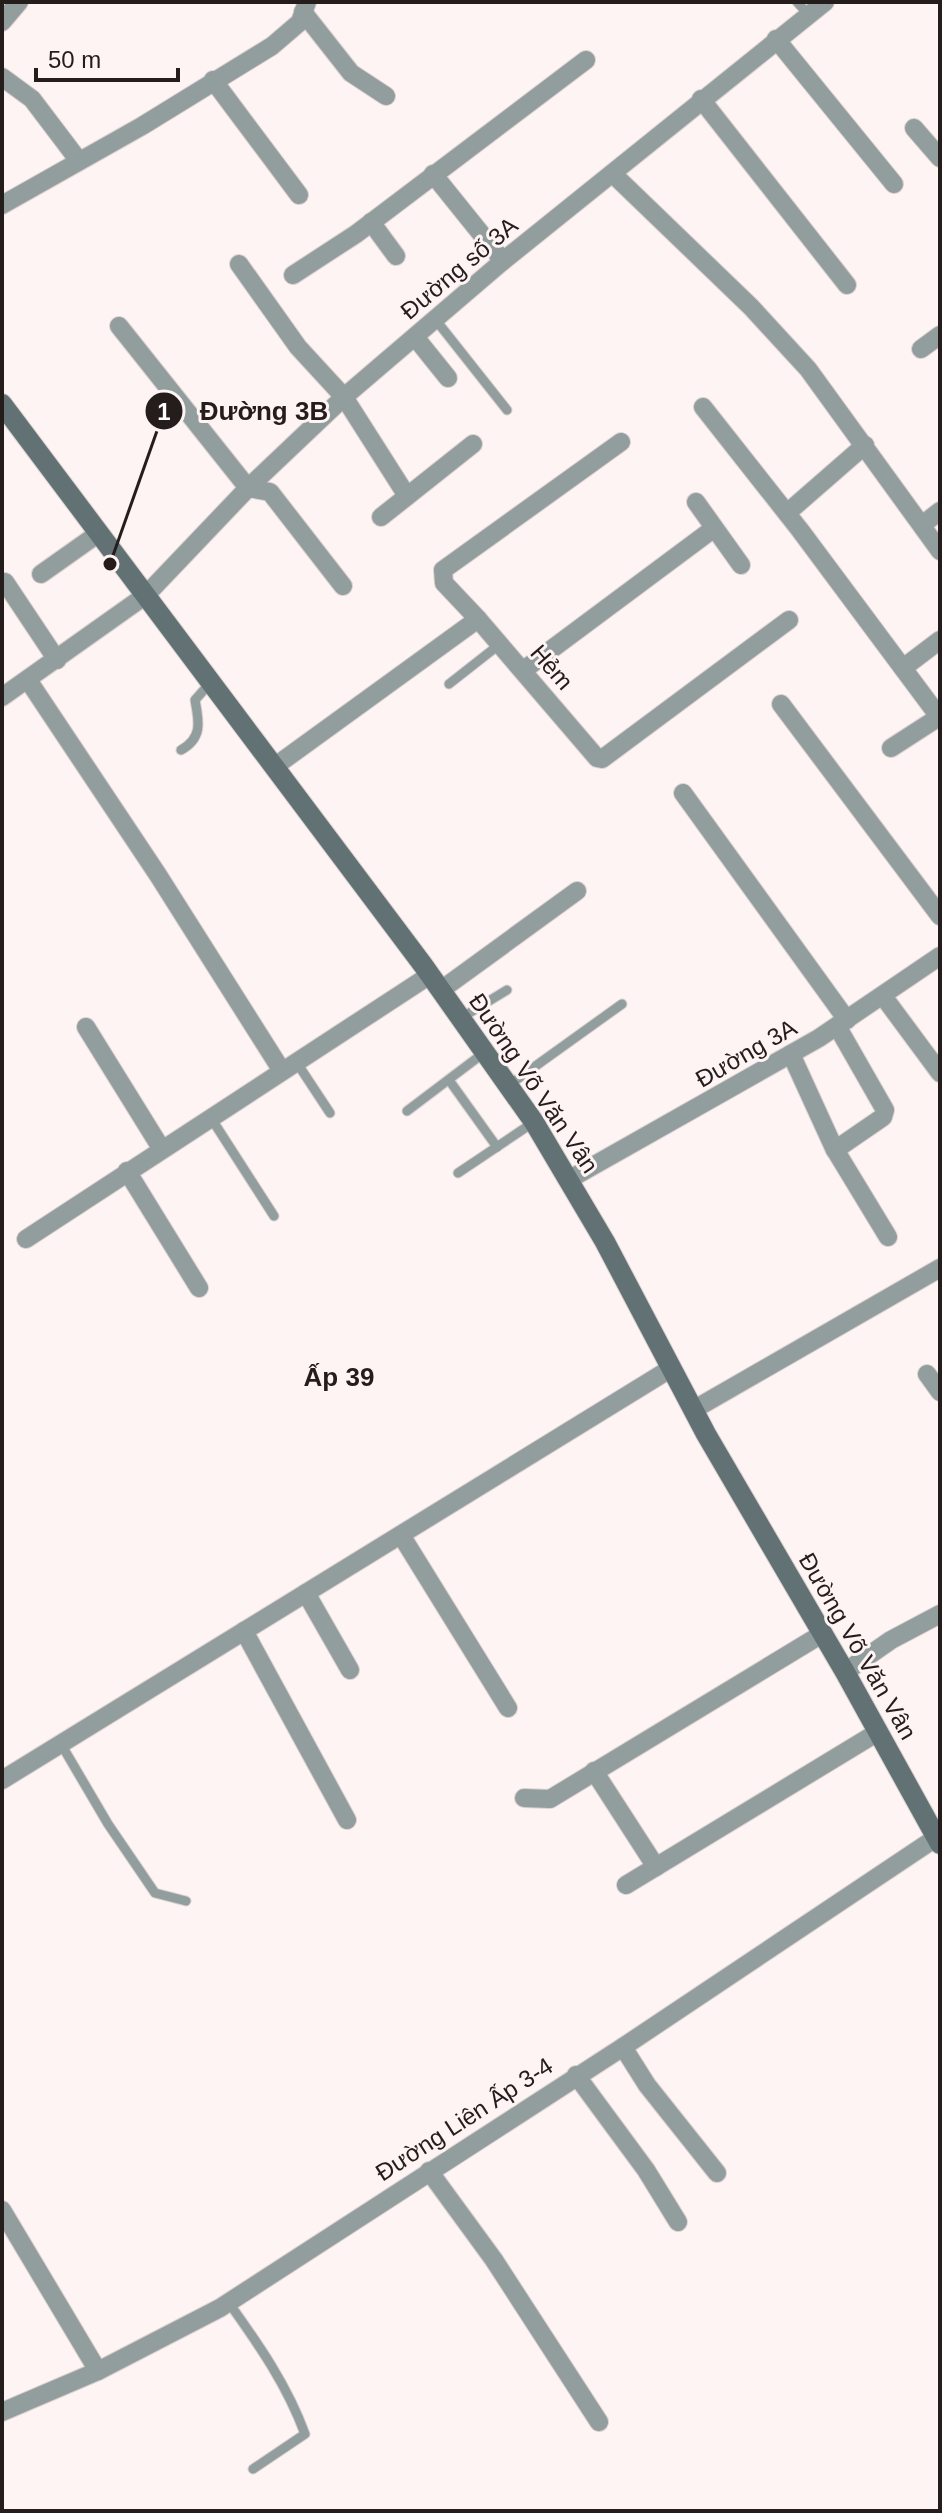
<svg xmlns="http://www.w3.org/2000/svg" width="942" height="2513" font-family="Arial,sans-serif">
<rect width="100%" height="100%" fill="#fef4f4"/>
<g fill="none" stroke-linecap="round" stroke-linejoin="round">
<defs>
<g id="lane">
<path d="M797 2 808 14"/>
<path d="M435 319 507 410"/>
<path d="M449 684 500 644"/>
<path d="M181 750C203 738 199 721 195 700L211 682"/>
<path d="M461 1018 507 990"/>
<path d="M297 1063 330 1113"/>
<path d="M449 1080 497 1147"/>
<path d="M509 1085 622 1004"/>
<path d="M407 1111 485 1052"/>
<path d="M211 1118 274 1216"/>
<path d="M458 1173 534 1122"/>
<path d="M61 1744 108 1824 155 1893 186 1901"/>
<path d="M229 2303C259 2345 287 2385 305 2434L253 2469"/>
</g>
<g id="street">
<path d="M303 12 351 73 386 96"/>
<path d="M2 22 19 2"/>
<path d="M776 39 894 184"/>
<path d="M2 77 32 99 79 161"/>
<path d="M213 80 299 195"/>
<path d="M701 99 847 285"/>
<path d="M914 128 940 158"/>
<path d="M433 174 503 261"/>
<path d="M613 174 751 307 808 369 940 551"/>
<path d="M2 205 142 126 272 46 300 22 307 2"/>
<path d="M371 222 396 256"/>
<path d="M239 264 298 347 344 397 407 496"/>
<path d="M293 275 356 234 586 60"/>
<path d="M119 326 248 488 270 492 343 586"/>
<path d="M415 337 448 378"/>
<path d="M921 349 940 335"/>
<path d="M703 407 800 530 940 718"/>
<path d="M696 502 741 565"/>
<path d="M787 513 865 445"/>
<path d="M381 517 473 444"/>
<path d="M922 525 940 511"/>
<path d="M41 574 99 533"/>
<path d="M5 582 57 660"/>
<path d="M478 619 444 583 443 570 621 442"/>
<path d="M903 668 940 640"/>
<path d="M525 669 713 529"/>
<path d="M28 680 158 875 282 1071"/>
<path d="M2 697 146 595 248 488 344 397 503 261 825 2"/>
<path d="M781 704 940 916"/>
<path d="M891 748 939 717"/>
<path d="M274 767 478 619 597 758 602 759 789 620"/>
<path d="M683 793 847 1020"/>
<path d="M441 990 577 891"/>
<path d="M883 996 940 1073"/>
<path d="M86 1027 161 1148"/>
<path d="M791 1054 834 1148 888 1237"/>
<path d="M835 1150 883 1117 885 1110 837 1026"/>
<path d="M127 1171 199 1288"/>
<path d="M568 1180 819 1038 940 956"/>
<path d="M26 1239 430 975"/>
<path d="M927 1374 940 1392"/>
<path d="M693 1410 940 1268"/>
<path d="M401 1535 508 1708"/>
<path d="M306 1593 350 1670"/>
<path d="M244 1631 347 1820"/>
<path d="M845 1672 891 1640 940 1614"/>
<path d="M594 1771 656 1867"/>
<path d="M2 1780 670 1369"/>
<path d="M524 1798 550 1799 822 1634"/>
<path d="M626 1885 878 1732"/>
<path d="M623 2047 647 2085 717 2173"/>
<path d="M576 2075 646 2170 678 2222"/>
<path d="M429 2171 494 2260 599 2422"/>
<path d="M2 2210 98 2371"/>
<path d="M2 2412 98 2371 220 2308 623 2047 940 1835"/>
</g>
<path id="secondary" d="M2 404 423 965 534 1122 605 1242 706 1434 845 1672 940 1844"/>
</defs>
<use href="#lane" stroke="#dbd1d1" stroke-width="11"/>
<use href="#street" stroke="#dbd1d1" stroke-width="20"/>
<use href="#secondary" stroke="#dbd1d1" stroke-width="22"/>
<use href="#lane" stroke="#929d9e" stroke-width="9"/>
<use href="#street" stroke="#929d9e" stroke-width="18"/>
<use href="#secondary" stroke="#627274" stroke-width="20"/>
</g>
<g text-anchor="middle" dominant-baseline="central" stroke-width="6" stroke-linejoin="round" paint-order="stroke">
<g font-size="24" fill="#251c1c" stroke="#fef4f4">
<text transform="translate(459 268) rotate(-40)">Đường số 3A</text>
<text transform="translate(552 667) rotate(49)">Hẻm</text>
<text transform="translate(746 1053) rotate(-30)">Đường 3A</text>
<text transform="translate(534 1083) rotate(56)">Đường Võ Văn Vân</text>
<text transform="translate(858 1646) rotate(60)">Đường Võ Văn Vân</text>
<text transform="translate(464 2119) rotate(-33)">Đường Liên Ấp 3-4</text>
</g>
<g font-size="26" font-weight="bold" fill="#251c1c" stroke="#fef4f4">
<text x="339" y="1377">Ấp 39</text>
</g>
</g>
<path fill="none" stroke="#251c1c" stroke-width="3" d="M110 564L164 411"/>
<g fill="#251c1c" stroke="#fef4f4" stroke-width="3">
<circle cx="110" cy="564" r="8"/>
<circle cx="164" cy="411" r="20"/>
</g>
<g font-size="24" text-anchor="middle" font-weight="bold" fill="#fff">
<text x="164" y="420">1</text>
</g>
<g font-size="26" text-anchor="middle" font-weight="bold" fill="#251c1c" stroke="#fef4f4" stroke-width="6" stroke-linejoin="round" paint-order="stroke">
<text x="264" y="420">Đường 3B</text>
</g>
<rect width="942" height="2513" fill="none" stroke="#251c1c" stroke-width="8"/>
<path d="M36 68v12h142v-12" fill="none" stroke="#251c1c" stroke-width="4"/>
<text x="48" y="68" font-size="24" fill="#251c1c" stroke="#fef4f4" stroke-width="6" paint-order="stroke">50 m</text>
</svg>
